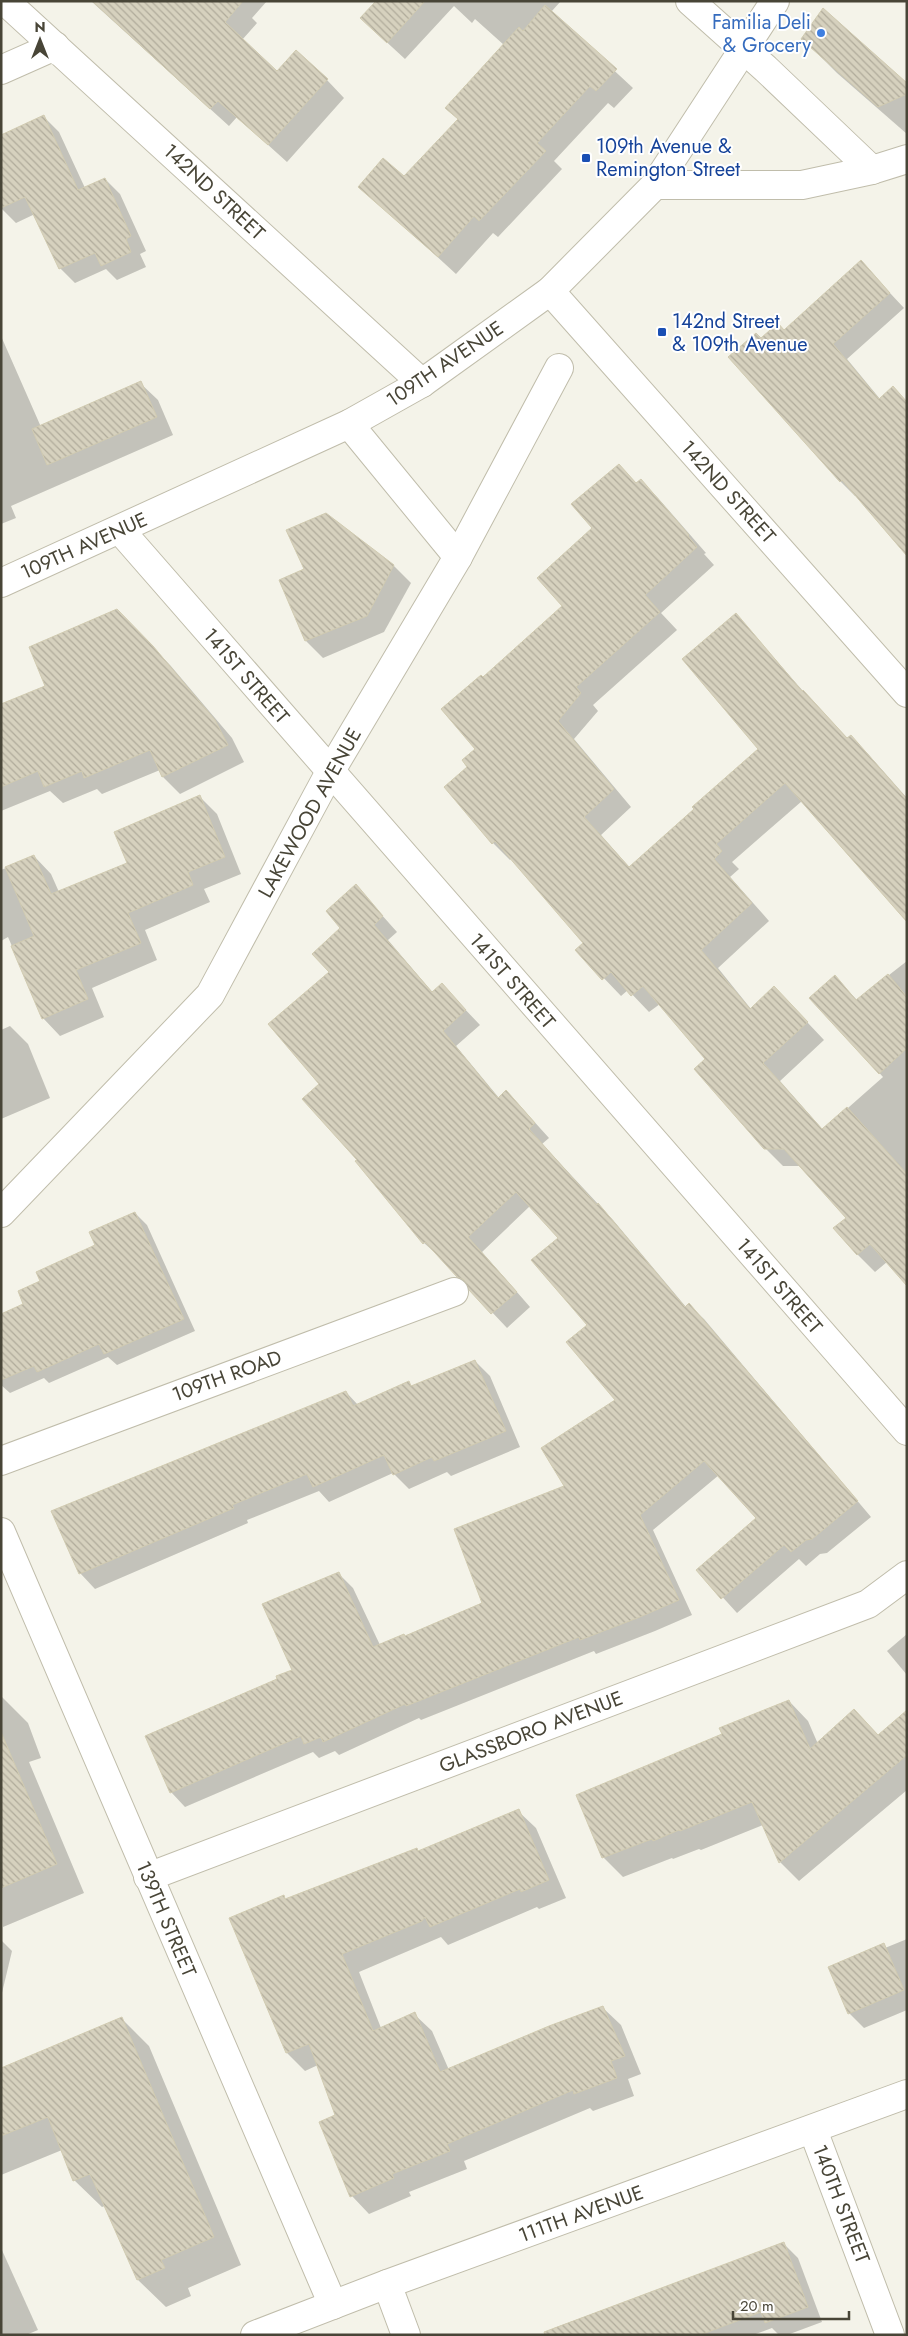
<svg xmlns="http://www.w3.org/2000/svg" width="908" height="2336" font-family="Jost,sans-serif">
<defs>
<pattern id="building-back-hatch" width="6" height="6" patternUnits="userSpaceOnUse" patternTransform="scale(1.25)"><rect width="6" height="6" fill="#d6d1be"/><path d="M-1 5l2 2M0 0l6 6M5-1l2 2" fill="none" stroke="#b0ab9b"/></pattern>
</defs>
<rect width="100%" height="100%" fill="#f4f3e9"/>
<g fill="#0003">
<path d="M91 1H267L252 18 257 23 242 40 277 72 327 80 344 98 287 162 237 117 229 126Z"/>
<path d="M378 1H561L551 12 633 88 614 108 608 103 554 161 562 169 498 237 493 233 456 274 360 186 404 178 459 120 504 45 475 19 472 23 454 6 405 59 380 36Z"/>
<path d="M803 39 907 84V134L837 73Z"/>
<path d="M44 117 59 132 85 188 105 179 120 194 146 251 140 254 146 267 117 280 106 269 75 283 60 268 35 214 16 223 1 208V136Z"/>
<path d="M861 262 904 308 847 359 880 399 893 388 907 402V556L857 495 855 496 840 481 761 340 785 332Z"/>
<path d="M1 336 41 427 140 383 158 400 173 435 11 506 16 518 1 524Z"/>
<path d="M619 465 637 484 641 481 658 498 706 553 704 554 714 565 661 613 677 630 593 705 598 711 574 739 631 807 601 835 630 868 759 749 736 615 803 691 848 739 851 737 868 754 907 798V920L802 801 732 862 739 869 730 877 769 921 718 968 751 1009 791 1005 824 1040 780 1081 823 1130 883 1077 811 998 835 977 857 1000 907 961V1284L887 1262 875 1272 858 1255 835 1229 848 1218 801 1166H783L765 1148 707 1059 660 1004 649 1012 628 990 621 996 577 950 585 943 512 858 510 860 493 843 469 767 477 749 483 679 564 606Z"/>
<path d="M326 514 394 566 411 583 384 632 323 658 306 641 305 570Z"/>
<path d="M117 611 170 665 232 738 244 762 180 794 163 777 160 770 102 794 97 789 63 803 50 791 1 811V706L47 686Z"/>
<path d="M200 797 217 814 241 874 204 889 210 902 145 930 157 960 92 988 104 1017 60 1036 43 1018 8 937 1 941V870L34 856 51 874 59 892 129 864Z"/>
<path d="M356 886 397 932 388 940 433 993 442 985 480 1025 456 1046 499 1098 506 1092 521 1107 549 1138 542 1144 613 1220 686 1307 689 1305 704 1319 871 1517 827 1553 820 1554 806 1566 799 1559 737 1613 698 1570 758 1519 719 1475 653 1530 692 1615 655 1631 596 1654 594 1651 421 1720 419 1718 339 1755 335 1751 319 1758 313 1752 185 1807 171 1792 279 1679 294 1670 264 1604 338 1573 353 1588 380 1645 405 1637 483 1603 566 1486 617 1401 589 1325 559 1238 530 1206 482 1252 530 1307 507 1328 440 1257 424 1243 357 1161 359 1160 321 1084 331 972 342 928Z"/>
<path d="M10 1026 28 1044 50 1098 1 1119V1030Z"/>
<path d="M135 1213 147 1225 195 1331 117 1365 108 1357 49 1383 44 1378 10 1393 1 1385V1327L25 1304 42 1282 97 1246Z"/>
<path d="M475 1361 490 1376 520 1447 451 1476 447 1472 409 1489 393 1473 329 1502 319 1491 247 1520 248 1523 95 1589 80 1573 346 1392 358 1405 408 1383 413 1387Z"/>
<path d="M907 1634V1675L887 1651Z"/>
<path d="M1 1696 28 1723 41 1758 29 1762 84 1893 3 1927Z"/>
<path d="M789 1701 808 1721 818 1744 854 1711 879 1736 907 1711V1790L799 1881 780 1862 763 1825 701 1850 699 1849 673 1859 672 1858 623 1877 603 1857 724 1735Z"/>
<path d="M518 1811 536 1828 566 1898 539 1909 537 1907 448 1945 441 1937 359 1972 381 2028 414 2014 432 2031 449 2070 603 2008 621 2025 641 2074 628 2079 634 2096 593 2111 590 2108 464 2161 467 2169 409 2192 411 2196 369 2214 352 2196 336 2116 318 2065 305 2071 287 2053 230 1919 283 1897 286 1900 418 1852Z"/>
<path d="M907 1939V2010L864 2028 849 2013 831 1970Z"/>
<path d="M1 1940 12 1951 1 1997Z"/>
<path d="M121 2018 149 2046 241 2265 188 2288 191 2296 166 2307 138 2280 105 2206 102 2207 74 2180 62 2150 1 2175V2095Z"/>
<path d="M783 2243 798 2258 822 2322 787 2335H779L772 2328 753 2335H541L554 2330V2328Z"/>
<path d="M1 2248 38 2330 26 2335H1Z"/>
</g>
<g fill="url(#building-back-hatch)" stroke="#d1cbb1">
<path d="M92 1H243L225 22 277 71 296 50 328 79 268 145 218 101 210 109Z"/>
<path d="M376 1H425L387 43 360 18Z"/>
<path d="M545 5 617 69 596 91 590 86 537 143 546 151 479 221 474 216 438 257 358 187 383 158 404 176 458 119 445 108 519 27 523 31Z"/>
<path d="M823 8 907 83V94L878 107 801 39Z"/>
<path d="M44 115 78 190 105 178 131 236 126 239 131 252 101 266 95 253 59 269 25 197 1 208V135Z"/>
<path d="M861 260 890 293 833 344 879 399 893 386 907 402V556L842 480 840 482 728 357 756 333 761 338 778 323 784 330Z"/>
<path d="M141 381 157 417 47 465 32 429Z"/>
<path d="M619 464 636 483 641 479 689 535 688 536 697 547 645 595 660 612 576 687 581 693 558 721 614 789 584 817 629 867 694 809 692 807 758 749 682 659 736 613 802 691 803 690 847 738 851 735 907 799V922L785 783 716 844 722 851 714 859 752 903 701 950 750 1009 774 986 808 1022 763 1063 822 1129 847 1107 907 1174V1286L870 1244 857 1255 833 1228 846 1218 784 1149H764L694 1069 705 1059 643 986 631 996 611 972 602 980 575 950 583 943 495 841 492 844 444 787 467 767 462 760 475 749 441 709 481 675 483 677 562 606 537 578 592 528 571 504Z"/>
<path d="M326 513 394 565 367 616 305 641 279 580 304 569 286 530Z"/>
<path d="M117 609 153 646 215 720 228 745 162 777 150 750 84 778 82 771 44 787 38 771 1 787V704L45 686 29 647Z"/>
<path d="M200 795 225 857 188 872 193 885 128 913 141 943 76 970 88 999 42 1019 11 946 34 936 5 867 34 855 51 894 127 863 114 832Z"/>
<path d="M356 884 383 916 374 925 432 992 442 983 466 1010 443 1031 498 1098 506 1090 535 1123 529 1129 597 1205 598 1203 685 1307 689 1303 858 1501 812 1539 806 1540 791 1552 784 1545 721 1599 696 1570 756 1518 704 1461 640 1515 679 1600 640 1617 580 1640 579 1637 406 1706 405 1704 323 1742 321 1737 304 1744 301 1736 170 1793 145 1736 277 1679 276 1676 292 1670 262 1604 339 1572 373 1647 404 1634 405 1636 482 1603 454 1529 564 1486 541 1448 615 1400 566 1342 587 1325 531 1260 558 1238 516 1192 468 1237 517 1292 491 1314 469 1290 464 1280 457 1277 425 1242 423 1244 355 1161 357 1160 302 1099 319 1084 268 1024 329 972 312 954 340 928 326 911Z"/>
<path d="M888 974 907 997V1048L879 1074 809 998 835 975 856 1000Z"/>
<path d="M135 1212 184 1319 104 1354 99 1344 37 1372 34 1366 1 1380V1314L23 1304 18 1291 40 1281 36 1272 95 1245 89 1232Z"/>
<path d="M475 1360 506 1431 434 1461 432 1457 393 1475 384 1455 313 1487 307 1474 232 1505 234 1508 79 1574 51 1511 346 1391 353 1406 409 1381 411 1386Z"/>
<path d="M789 1700 810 1749 854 1709 878 1735 907 1710V1755L779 1863 752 1802 680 1831 679 1830 653 1841 652 1839 602 1858 576 1795 722 1734 719 1728Z"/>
<path d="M1 1732 57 1864 1 1888Z"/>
<path d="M519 1809 549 1880 521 1892 520 1889 430 1927 425 1917 422 1921 342 1954 373 2031 415 2012 440 2072 549 2026 603 2006 625 2056 611 2061 617 2078 574 2094 573 2090 447 2144 450 2151 392 2174 394 2178 350 2197 319 2122 335 2115 309 2044 286 2053 229 1918 284 1895 285 1899 417 1848 418 1851Z"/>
<path d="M884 1943 904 1990 848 2014 828 1967Z"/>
<path d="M122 2017 214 2237 161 2260 165 2268 137 2280 90 2174 73 2181 48 2117 1 2136V2068Z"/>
<path d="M784 2242 808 2307 765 2323 761 2312 700 2335H545L544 2332Z"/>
</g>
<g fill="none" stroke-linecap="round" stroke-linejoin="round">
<defs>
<g id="minor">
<path d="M5 1 422 383"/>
<path d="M690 1 766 69 872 170"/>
<path d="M1 70 55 46"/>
<path d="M655 185H802L872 170 907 159"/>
<path d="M550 291 907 693"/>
<path d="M349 424 458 557"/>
<path d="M120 530 907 1431"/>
<path d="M1 583 349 424 422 383 550 291 655 185 775 1"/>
<path d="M1 1213 210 995 330 772 458 557 559 368"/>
<path d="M1 1461 454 1292"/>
<path d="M1 1532 333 2305"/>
<path d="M148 1877 868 1604 907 1575"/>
<path d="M813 2130 890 2335"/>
<path d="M387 2284 406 2335"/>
<path d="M255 2335 387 2284 907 2094"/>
</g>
</defs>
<use href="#minor" stroke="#c0bdab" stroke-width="30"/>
<use href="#minor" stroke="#fff" stroke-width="28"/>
</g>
<circle fill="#3f7fe0" stroke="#fff" stroke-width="2" cx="821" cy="33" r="5"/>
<g fill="#1a4fb4" stroke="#fff" stroke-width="2">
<rect x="581" y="153" width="10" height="10" rx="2.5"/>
<rect x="657" y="327" width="10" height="10" rx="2.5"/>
</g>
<g text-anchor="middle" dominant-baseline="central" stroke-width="4" stroke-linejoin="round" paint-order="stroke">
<g font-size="20" fill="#366cbe" stroke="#fff" text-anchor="end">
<text x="811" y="22">Familia Deli<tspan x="811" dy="23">&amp; Grocery</tspan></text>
</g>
<g font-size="20" fill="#164399" stroke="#fff" text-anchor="start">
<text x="596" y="146">109th Avenue &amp;<tspan x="596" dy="23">Remington Street</tspan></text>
<text x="672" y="321">142nd Street<tspan x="672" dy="23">&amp; 109th Avenue</tspan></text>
</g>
<g font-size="20" fill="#484537" stroke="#fff">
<text transform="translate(214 192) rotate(43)">142ND STREET</text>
<text transform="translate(445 364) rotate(-34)">109TH AVENUE</text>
<text transform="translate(728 492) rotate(48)">142ND STREET</text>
<text transform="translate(84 546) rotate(-24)">109TH AVENUE</text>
<text transform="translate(246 676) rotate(49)">141ST STREET</text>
<text transform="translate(310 813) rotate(-61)">LAKEWOOD AVENUE</text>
<text transform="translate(512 981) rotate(49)">141ST STREET</text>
<text transform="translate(779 1286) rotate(49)">141ST STREET</text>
<text transform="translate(227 1376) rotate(-20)">109TH ROAD</text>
<text transform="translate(531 1732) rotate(-21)">GLASSBORO AVENUE</text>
<text transform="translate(166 1919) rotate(67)">139TH STREET</text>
<text transform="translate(841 2204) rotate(69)">140TH STREET</text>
<text transform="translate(581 2214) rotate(-20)">111TH AVENUE</text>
</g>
</g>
<rect width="908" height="2336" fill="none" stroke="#484537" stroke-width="5"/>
<g transform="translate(40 40)" stroke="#ffffff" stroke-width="4" paint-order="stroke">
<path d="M0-4L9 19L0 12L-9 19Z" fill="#484537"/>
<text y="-8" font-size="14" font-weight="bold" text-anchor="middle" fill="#484537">N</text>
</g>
<path d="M733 2311v8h116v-8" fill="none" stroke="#484537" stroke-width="2.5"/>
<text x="740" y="2311" font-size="15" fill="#484537" stroke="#ffffff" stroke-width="4" paint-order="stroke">20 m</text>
</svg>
